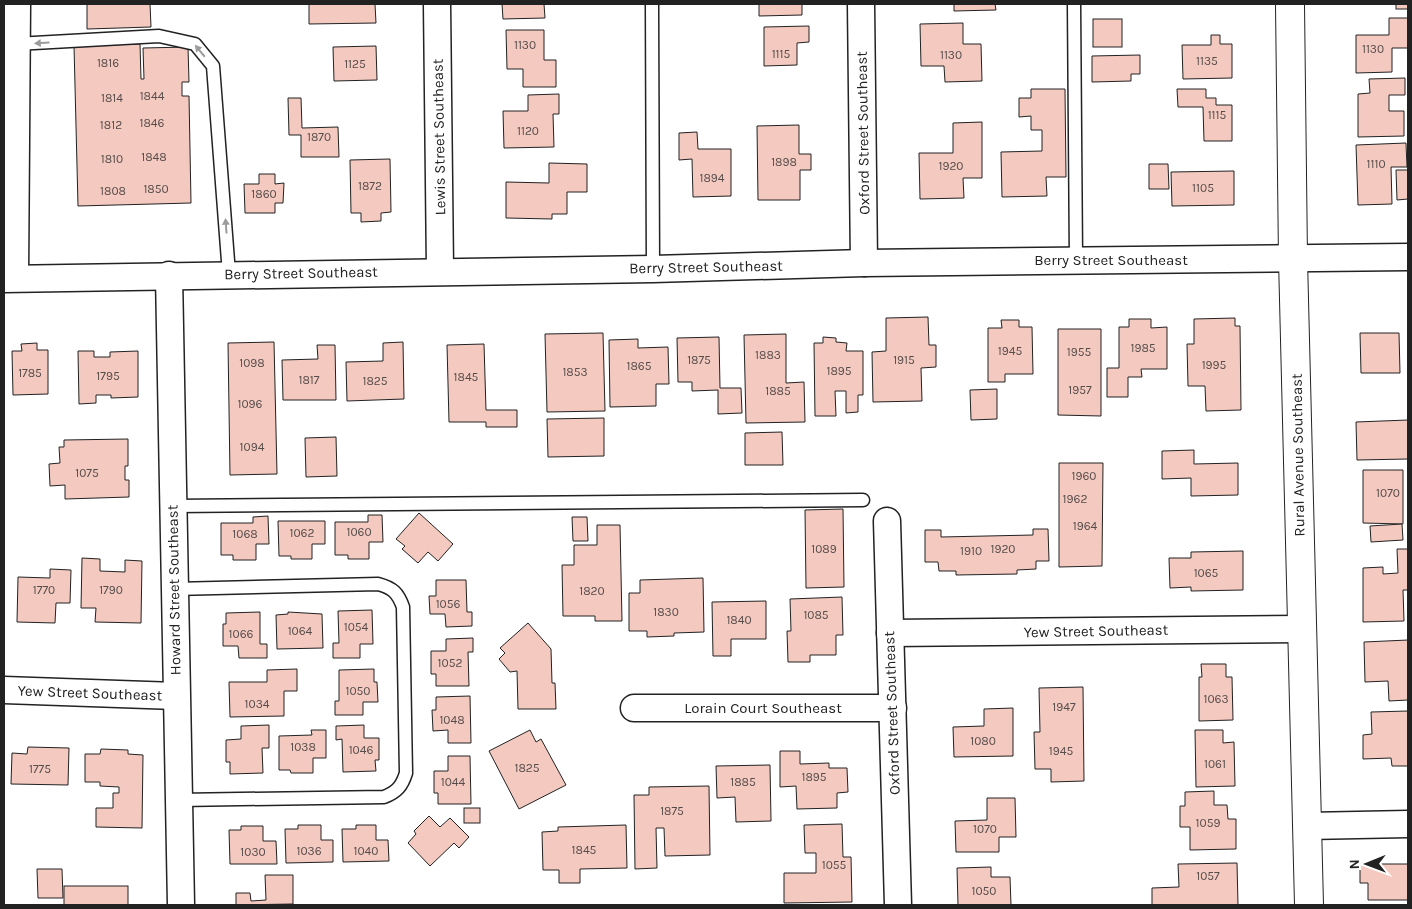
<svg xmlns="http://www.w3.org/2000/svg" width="1412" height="909" font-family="Karla,sans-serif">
<rect width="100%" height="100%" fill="#fff"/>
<g fill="#f3c9c0" stroke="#222">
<path d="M87 4H150L151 27 87 29Z"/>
<path d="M309 4H375L376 23 309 24Z"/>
<path d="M502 4H544L545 18 503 19Z"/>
<path d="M759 4H802V15L759 16Z"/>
<path d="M954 4H995L996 10 954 11Z"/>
<rect x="1396" y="4" width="12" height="5"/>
<path d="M1389 18H1408V48H1392V72L1356 73V35H1389Z"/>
<rect x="1093" y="19" width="29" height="28"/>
<path d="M963 23V44H981L982 81 945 82 944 66H921L920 24Z"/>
<path d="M809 26V42L797 43V65L764 66V27Z"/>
<path d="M506 30H544V60H556V87H523V69H507Z"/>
<path d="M1211 35H1220V44H1232V78L1183 79 1182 45H1211Z"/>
<path d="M140 44 141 79H144L143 48 188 47 189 82H182V96H189L191 203 78 206 74 46Z"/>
<path d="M376 46 377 80 334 81 333 47Z"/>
<path d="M1140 55V74H1131V81L1092 82V56Z"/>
<path d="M1405 78V95H1389V111H1404V136L1358 137V94L1370 93 1369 79Z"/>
<path d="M1031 89H1065L1066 177H1046L1047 196 1002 197 1001 152 1042 151V130H1031V116L1019 117V98H1031Z"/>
<path d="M1177 89H1206V98H1216V105H1232V141H1204L1203 107H1178Z"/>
<path d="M559 94V114H553L554 147 504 148 503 111H528V95Z"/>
<path d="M288 98H301L302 128 338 127 339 157H301V135H289Z"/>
<path d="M982 122V178H963L964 198 920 199 919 153H953V123Z"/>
<path d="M799 125V154H811V170H800V200H758L757 126Z"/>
<path d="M697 132 698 149H731V196L693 197 692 159 679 160V133Z"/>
<path d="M1406 143 1407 167H1391L1392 204 1358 205 1356 145Z"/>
<path d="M390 159 391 212 381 213V221L361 222V213H351L350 160Z"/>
<path d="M549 163 587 164V192H567V214H552V219L506 218V182L549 183Z"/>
<path d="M1149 164H1168L1169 189H1149Z"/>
<path d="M1396 170H1408V199L1397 200Z"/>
<path d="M1234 171V205L1172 206 1171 172Z"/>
<path d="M259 174H275V184L284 183 283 203H275V213H245L244 184H259Z"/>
<path d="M928 317 929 345H936V367L921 368 922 401 873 402 872 352 886 351V318Z"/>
<path d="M1235 318V326H1240L1241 410 1206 411 1205 386H1188L1187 344H1194V319Z"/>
<path d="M1129 319H1151V328L1167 327V369H1141L1142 377H1128V397H1107V368H1119V327H1129Z"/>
<path d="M1001 320H1019V327H1032L1033 374H1005V382H988V328H1002Z"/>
<path d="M1058 329H1101V416L1058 415Z"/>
<path d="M603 333 605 411 547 412 545 334Z"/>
<path d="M1360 333H1399L1400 373H1361Z"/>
<path d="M786 334V383L804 382 805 422 746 423 744 335Z"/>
<path d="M719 337 720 388H741L742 413 718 414V390L692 391V382H678L677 338Z"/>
<path d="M823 337 836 338V342L847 343 846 351H863V395H858V412L846 413V391H835L836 416H815L814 343H823Z"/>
<path d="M638 339V348L668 347 669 384H656V406L610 407 609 340Z"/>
<path d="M274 342 277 474 230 475 228 343Z"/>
<path d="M403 342 404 399 347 401 346 362 383 361V343Z"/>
<path d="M37 343V350H48V394L13 395 12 351H22L21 344Z"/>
<path d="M484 344 486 410H517V427H486V422H449L447 345Z"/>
<path d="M317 345H335L336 400H283L282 360 318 359Z"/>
<path d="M78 351H94V357H110V352L138 351V397L111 398V395H96V403L79 404Z"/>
<path d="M997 389V419L971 420 970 390Z"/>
<path d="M604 418V456L548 457 547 419Z"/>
<path d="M1408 420V459L1357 460 1356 422Z"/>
<path d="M782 432 783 465H745V433Z"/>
<path d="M336 437 337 476 306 477 305 438Z"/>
<path d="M128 439V466H125V480H129V497L65 499V485L50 486 49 464 60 463 59 447H64V440Z"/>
<path d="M1194 450V464L1238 463V495L1191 496V478L1162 479V451Z"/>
<path d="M1059 463H1103L1102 566 1059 567Z"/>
<path d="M1363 470H1403V524L1363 523Z"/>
<path d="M843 509 844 587 806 588 805 510Z"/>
<path d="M419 513 453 544 438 561 428 552 418 563 402 549 405 546 396 539Z"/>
<path d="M368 515H382L383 542H369V559H348V555H335V522H368Z"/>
<path d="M268 516 269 544H256V560H233V555H221V523H253V517Z"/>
<path d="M572 517H587L588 541H573Z"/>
<path d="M278 521H325V544H312V559H291V556H279Z"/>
<path d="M1402 524 1403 540 1371 542 1370 526Z"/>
<path d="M597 525H620L622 621H595V616H563L562 565H574V545H597Z"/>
<path d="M1033 529H1048L1049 561H1036V569L1017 570V574L956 575V571H939L938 562H925V530H941V537L1033 535Z"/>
<path d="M1397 549H1408V590H1403L1404 621 1363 622V568L1383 567V574L1398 573Z"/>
<path d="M1243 551V590L1191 591V587L1170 588 1169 558H1191V552Z"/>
<path d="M82 558 100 559V571L125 572V560L142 561 141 623 95 622 96 608H81Z"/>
<path d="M50 569 71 570 70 603H56L55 623 17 622 18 577 50 578Z"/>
<path d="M703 578 704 632 674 633V636L647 637V631H629V593H640V580Z"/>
<path d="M436 580H466L467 612H472V626L446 627 445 614H430L429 596H436Z"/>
<path d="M842 597 843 635H836V655H810V662H788L787 631H791L790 599Z"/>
<path d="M766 601V639H731V656H713L712 602Z"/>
<path d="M372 610 373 644H360V658H333V643H339L338 611Z"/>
<path d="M260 612V644H267V658H239L238 646H223V624H226V613Z"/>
<path d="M288 612 322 614 323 648 277 649 276 615 288 614Z"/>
<path d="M528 623 551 649 552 683H555L556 709H518L517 671 510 672 499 659 505 653 500 648Z"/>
<path d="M473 638V652H468L469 686H436V674H431V651H446V639Z"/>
<path d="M1408 640V700L1389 701 1388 681 1365 682 1364 642Z"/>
<path d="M1201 664H1226V677H1232L1233 720 1199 721V677H1202Z"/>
<path d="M297 669V691H284V716L230 717 229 682H267V670Z"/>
<path d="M374 669V682H377L378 702H363V715H335V701H339V670Z"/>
<path d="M1083 687 1084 781 1051 782V769H1035L1034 732H1040L1039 688Z"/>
<path d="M470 696 471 743H448V730L433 731 432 710H436V697Z"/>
<path d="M1013 708V756L954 757 953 727 984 726V709Z"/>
<path d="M1408 711V766H1392L1391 758 1363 759V735L1372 734 1371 712Z"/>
<path d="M269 725V748H262L263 773 230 774V762H226V740L241 739V726Z"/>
<path d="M364 725V738H379V760H375L376 771 343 772 342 739 336 740V726Z"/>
<path d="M311 730H326V758H313V773H291L290 770H279V736L312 735Z"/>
<path d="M530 730 536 742 541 739 566 785 519 809 489 751Z"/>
<path d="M1195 730H1223V743L1234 742 1235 786 1196 787Z"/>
<path d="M28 747 69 748 68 785 11 784 12 753 27 754Z"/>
<path d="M101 749 128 750V754L143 755 142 828 96 827V808H113V793H119V787L100 786V782H85V754H100Z"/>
<path d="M780 751H800V764L829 763V768H847L848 792 837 793V808L797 809 796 786 780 787Z"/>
<path d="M448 756H470L471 804H438V793H434V771H448Z"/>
<path d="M770 765 771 821 736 822 735 797 717 798 716 766Z"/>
<path d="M709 786 710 855 665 856 664 828H656L657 868 635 869 634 795H649V787Z"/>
<path d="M1214 791V805H1227L1228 819H1236V849L1190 850V827H1180V806H1185V792Z"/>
<path d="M987 798H1015L1016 837H999V852H956L955 821 987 820Z"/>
<rect x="464" y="808" width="16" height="15"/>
<path d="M429 816 440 827 450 818 469 837 459 848 454 843 430 866 408 843 416 834 414 831Z"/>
<path d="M842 824 843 857H851L852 902 784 903V873H816V853H805L804 825Z"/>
<path d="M298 825H321V840H333V862L286 863 285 829H298Z"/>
<path d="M356 825H376V840H388L389 861 343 862 342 829H356Z"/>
<path d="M626 825 627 868 580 869V883H559V870H543L542 832 558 831V827Z"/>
<path d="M241 826H263V841H276L277 864H230L229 830H241Z"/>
<path d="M1237 863 1238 905H1152V888L1179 887 1178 864Z"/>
<path d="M1360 864H1408V900H1368V883H1360Z"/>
<path d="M991 867V877H1010L1011 905H1031H958L957 868Z"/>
<path d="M37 869H62L63 898H38Z"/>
<path d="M265 875H293V904L236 905V893H250L251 901 266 900Z"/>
<rect x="64" y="886" width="64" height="19"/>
</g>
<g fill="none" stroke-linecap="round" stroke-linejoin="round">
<defs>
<g id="service">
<path d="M652 4 653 269"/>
<path d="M1074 4 1076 260"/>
<path d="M16 44 159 36 195 44 213 66 229 274"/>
<path d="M173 506 863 500"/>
<path d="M174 589 378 584C393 588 398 593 403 607L406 773C402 786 397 792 384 797L179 800"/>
</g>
<g id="minor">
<path d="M437 4 440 270"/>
<path d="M861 4 864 263"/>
<path d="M169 275 181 905"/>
<path d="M15 278 17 4"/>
<path d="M4 279 653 269 864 263 1408 257"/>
<path d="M887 521 898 905"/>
<path d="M890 633 1302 629"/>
<path d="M4 690 176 696"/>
<path d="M634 708H893"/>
<path d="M1307 826 1408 824"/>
</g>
<path id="tertiary" d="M1290 4 1293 259 1309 905"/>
</defs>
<use href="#service" stroke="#222" stroke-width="15"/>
<use href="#minor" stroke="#222" stroke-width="29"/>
<use href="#tertiary" stroke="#222" stroke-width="30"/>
<use href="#service" stroke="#fff" stroke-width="12"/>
<use href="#minor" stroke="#fff" stroke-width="26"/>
<use href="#tertiary" stroke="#fff" stroke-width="28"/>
</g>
<defs><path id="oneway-solid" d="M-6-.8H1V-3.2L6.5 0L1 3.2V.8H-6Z" transform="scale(1.25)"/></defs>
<g fill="#9c9c9c">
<use href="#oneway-solid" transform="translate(42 43) rotate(177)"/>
<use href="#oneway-solid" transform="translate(200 51) rotate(-130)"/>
<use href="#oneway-solid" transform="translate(226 226) rotate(-94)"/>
</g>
<g text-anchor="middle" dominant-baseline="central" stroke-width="4" stroke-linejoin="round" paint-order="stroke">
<g font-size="12" fill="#564c4a">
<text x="525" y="45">1130</text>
<text x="1373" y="49">1130</text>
<text x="781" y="54">1115</text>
<text x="951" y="55">1130</text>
<text x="1207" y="61">1135</text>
<text x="108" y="63">1816</text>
<text x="355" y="64">1125</text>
<text x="152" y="96">1844</text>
<text x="112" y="98">1814</text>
<text x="1217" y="115">1115</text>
<text x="152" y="123">1846</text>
<text x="111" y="125">1812</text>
<text x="528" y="131">1120</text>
<text x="319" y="137">1870</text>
<text x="154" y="157">1848</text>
<text x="112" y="159">1810</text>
<text x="784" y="162">1898</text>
<text x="1376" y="164">1110</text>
<text x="951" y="166">1920</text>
<text x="712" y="178">1894</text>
<text x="370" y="186">1872</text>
<text x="1203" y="188">1105</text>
<text x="156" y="189">1850</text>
<text x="113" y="191">1808</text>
<text x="264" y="194">1860</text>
<text x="1143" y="348">1985</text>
<text x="1010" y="351">1945</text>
<text x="1079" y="352">1955</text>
<text x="768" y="355">1883</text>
<text x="699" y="360">1875</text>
<text x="904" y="360">1915</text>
<text x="252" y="363">1098</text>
<text x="1214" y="365">1995</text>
<text x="639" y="366">1865</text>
<text x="839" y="371">1895</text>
<text x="575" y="372">1853</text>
<text x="30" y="373">1785</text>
<text x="108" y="376">1795</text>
<text x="466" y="377">1845</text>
<text x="309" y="380">1817</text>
<text x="375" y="381">1825</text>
<text x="1080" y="390">1957</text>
<text x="778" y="391">1885</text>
<text x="250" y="404">1096</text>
<text x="252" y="447">1094</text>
<text x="87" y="473">1075</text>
<text x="1084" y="476">1960</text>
<text x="1388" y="493">1070</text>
<text x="1075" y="499">1962</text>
<text x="1085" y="526">1964</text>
<text x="359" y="532">1060</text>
<text x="302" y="533">1062</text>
<text x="245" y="534">1068</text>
<text x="824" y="549">1089</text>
<text x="1003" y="549">1920</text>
<text x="971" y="551">1910</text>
<text x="1206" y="573">1065</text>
<text x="44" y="590">1770</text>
<text x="111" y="590">1790</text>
<text x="592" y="591">1820</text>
<text x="448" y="604">1056</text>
<text x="666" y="612">1830</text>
<text x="816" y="615">1085</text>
<text x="739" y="620">1840</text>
<text x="356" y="627">1054</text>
<text x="300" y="631">1064</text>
<text x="241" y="634">1066</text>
<text x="450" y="663">1052</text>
<text x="358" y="691">1050</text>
<text x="1216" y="699">1063</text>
<text x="257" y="704">1034</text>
<text x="1064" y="707">1947</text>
<text x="452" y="720">1048</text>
<text x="983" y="741">1080</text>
<text x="303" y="747">1038</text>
<text x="361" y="750">1046</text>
<text x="1061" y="751">1945</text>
<text x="1215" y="764">1061</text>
<text x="527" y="768">1825</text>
<text x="40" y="769">1775</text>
<text x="814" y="777">1895</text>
<text x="453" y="782">1044</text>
<text x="743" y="782">1885</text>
<text x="672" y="811">1875</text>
<text x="1208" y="823">1059</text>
<text x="985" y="829">1070</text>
<text x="584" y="850">1845</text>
<text x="309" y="851">1036</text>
<text x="366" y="851">1040</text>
<text x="253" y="852">1030</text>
<text x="834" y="865">1055</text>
<text x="1208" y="876">1057</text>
<text x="984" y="891">1050</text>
</g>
<g font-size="15" fill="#222" stroke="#fff">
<text transform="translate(863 133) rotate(-91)">Oxford Street Southeast</text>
<text transform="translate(439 137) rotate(-91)">Lewis Street Southeast</text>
<text x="1111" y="260">Berry Street Southeast</text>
<text transform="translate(706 267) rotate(-1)">Berry Street Southeast</text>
<text transform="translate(301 273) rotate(-1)">Berry Street Southeast</text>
<text transform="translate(1298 455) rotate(-91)">Rural Avenue Southeast</text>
<text transform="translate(174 590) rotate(-91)">Howard Street Southeast</text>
<text transform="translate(1096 631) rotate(-1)">Yew Street Southeast</text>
<text transform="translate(90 693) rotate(2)">Yew Street Southeast</text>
<text x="763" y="708">Lorain Court Southeast</text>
<text transform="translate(892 713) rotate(-92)">Oxford Street Southeast</text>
</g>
</g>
<rect width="1412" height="909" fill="none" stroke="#222222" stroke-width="10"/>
<g transform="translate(1367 864) rotate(269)" stroke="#ffffff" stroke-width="4" paint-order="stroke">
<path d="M0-4L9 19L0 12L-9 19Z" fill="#222222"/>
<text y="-8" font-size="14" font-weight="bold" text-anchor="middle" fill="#222222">N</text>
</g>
</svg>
